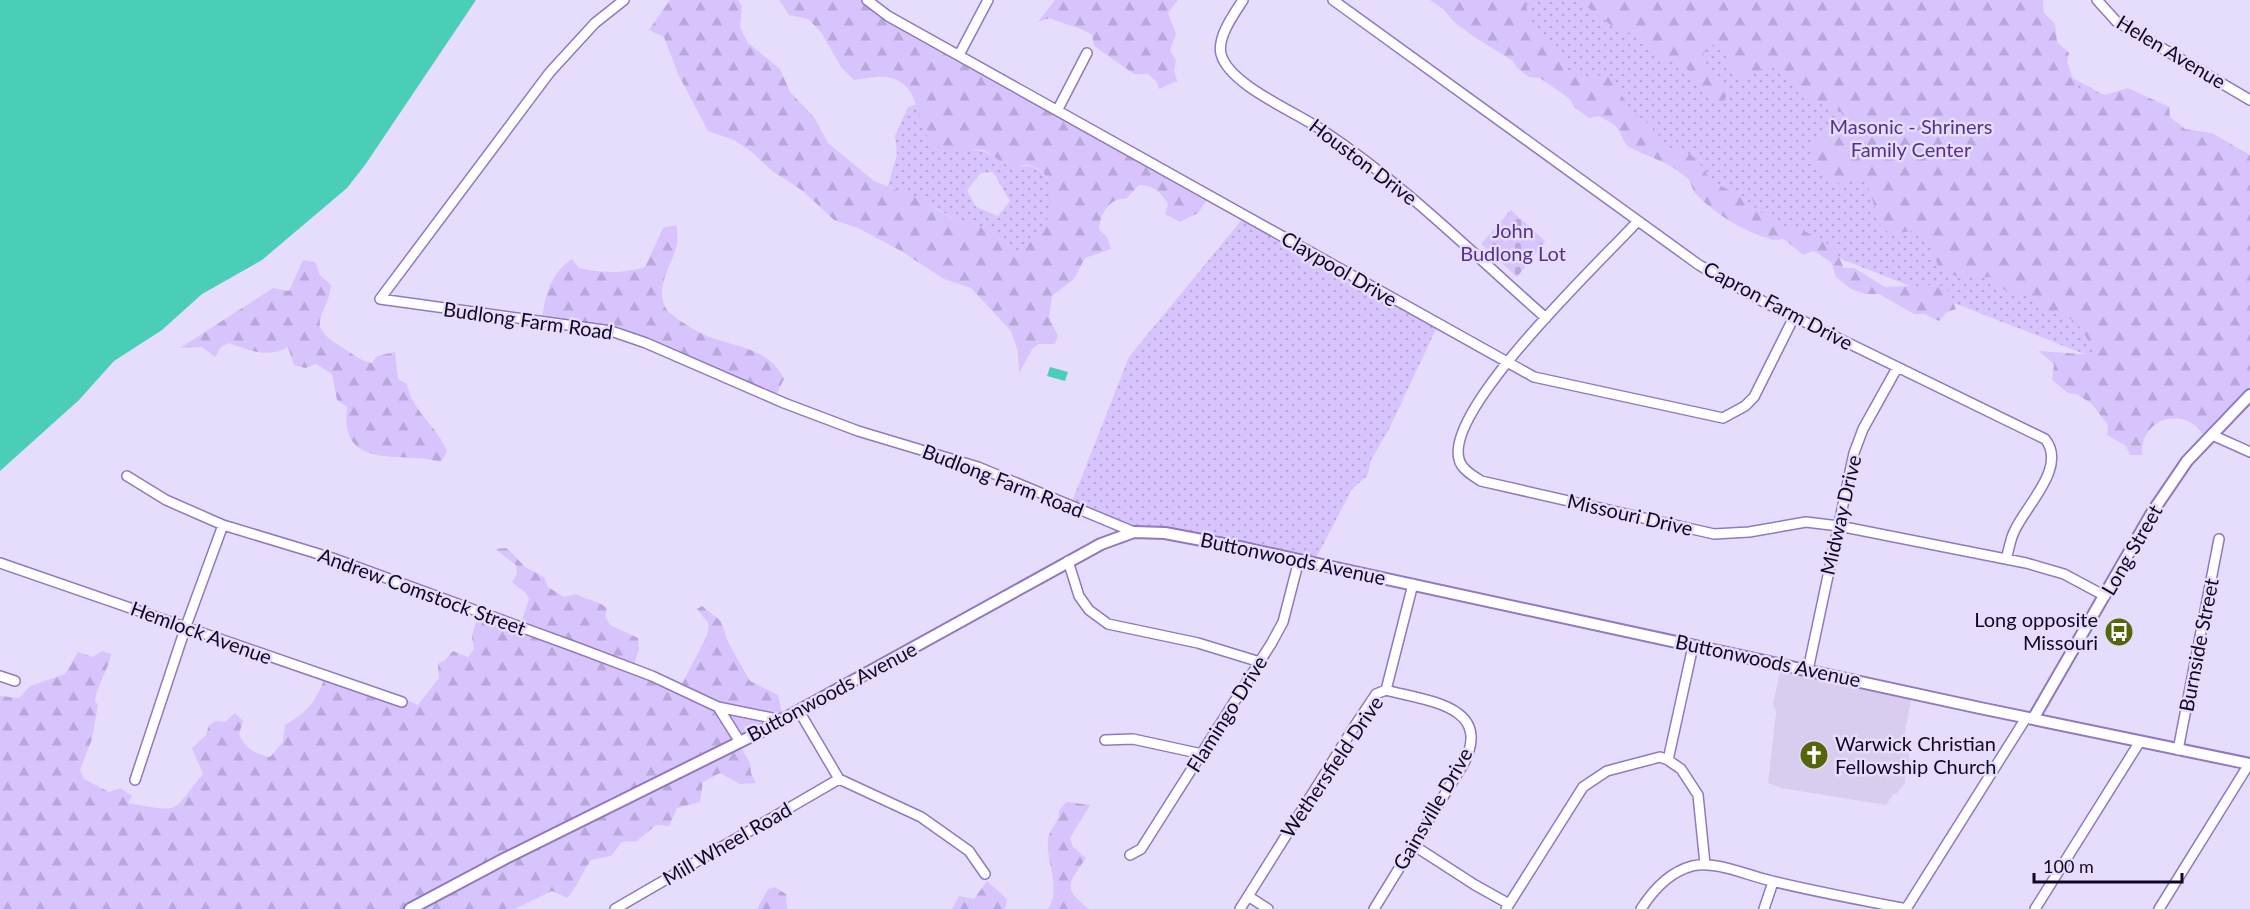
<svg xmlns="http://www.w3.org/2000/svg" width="2250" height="909" font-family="Lato,sans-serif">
	<defs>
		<pattern id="green-dots" width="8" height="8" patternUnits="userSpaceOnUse" patternTransform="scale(1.5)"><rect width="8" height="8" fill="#d7c4fd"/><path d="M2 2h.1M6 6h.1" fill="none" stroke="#b8a7d9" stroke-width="1.8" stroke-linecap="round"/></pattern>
		<pattern id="forest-firs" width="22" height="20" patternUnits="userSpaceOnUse" patternTransform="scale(1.5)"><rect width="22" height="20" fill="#d7c4fd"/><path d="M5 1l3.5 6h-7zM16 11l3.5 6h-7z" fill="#b8a7d9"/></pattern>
		<pattern id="cemetery-stones" width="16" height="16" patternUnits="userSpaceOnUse" patternTransform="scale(1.5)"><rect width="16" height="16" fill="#d7c4fd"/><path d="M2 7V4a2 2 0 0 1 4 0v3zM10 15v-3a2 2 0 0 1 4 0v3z" fill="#b8a7d9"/></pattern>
	</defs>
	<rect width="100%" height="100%" fill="#e6dcfc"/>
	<!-- built -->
	<path fill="#d8cdee" d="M 1781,667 L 1912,695 L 1903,742 L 1908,749 L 1910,763 L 1905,772 L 1905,783 L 1896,794 L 1894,793 L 1886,805 L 1781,788 L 1768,783 L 1776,712 L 1773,704 Z"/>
	<!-- green -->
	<path fill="url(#green-dots)" fill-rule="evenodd" d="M 1444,0 L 1965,0 L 2013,46 L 2250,173 L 2225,409 L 1749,223 Z
		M 917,104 L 974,150 C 988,150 996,159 1008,165 C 1018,169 1028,162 1039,170 C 1069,191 1044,243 1015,253 L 989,229 L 959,222 L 938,209 L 888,186 L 897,154 L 895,136 L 908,107 ZM 993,172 L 1010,201 L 998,216 L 976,207 L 967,190 L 981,173 Z
		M 1244,217 L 1437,327 L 1389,429 L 1371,460 L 1367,476 L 1352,489 L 1314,562 L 1166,533 L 1119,535 L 1094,516 L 1071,504 L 1129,357 Z"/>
	<!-- forest -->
	<path fill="url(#forest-firs)" d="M 670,0 L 738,0 L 742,6 L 740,27 L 748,43 L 780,69 L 790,92 L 814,117 L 828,143 L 874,181 L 919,199 L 959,222 L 989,229 L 1015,252 C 1028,248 1036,236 1044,225 C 1058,206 1056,170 1028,165 C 1023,164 1016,168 1010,166 C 1000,164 992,152 982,150 C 967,146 953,155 938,147 C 912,133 927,83 886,77 C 876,76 863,79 854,80 L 841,67 L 821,32 L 808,19 L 789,15 L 779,0 L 867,0 L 1209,197 L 1198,213 L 1180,222 L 1165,214 L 1168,204 C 1162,192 1152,185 1139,185 L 1126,199 C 1110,197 1100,214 1099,229 L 1107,237 L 1111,249 L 1085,258 L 1074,279 L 1052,296 L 1049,317 L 1058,336 L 1055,344 L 1039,344 L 1033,348 L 1019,373 L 1018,351 L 1011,331 L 971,288 L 944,279 L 901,251 L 858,228 L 834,220 L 803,191 L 772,171 L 752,152 L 734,140 L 708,131 L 678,74 L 664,37 L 649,30 Z
		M 1055,0 L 1178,0 L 1168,13 L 1176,34 L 1170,50 L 1176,60 L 1174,70 L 1177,81 L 1159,89 L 1156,81 L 1148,74 L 1134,74 L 1094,46 L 1092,35 C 1079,26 1064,25 1050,18 L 1038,22 Z
		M 1430,0 L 1529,0 L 1526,7 L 1537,33 L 1557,47 L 1569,71 L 1581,77 L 1606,75 L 1611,78 L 1631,110 L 1650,125 L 1668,147 L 1690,154 L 1698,161 L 1712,182 L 1735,193 L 1778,225 L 1802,230 L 1819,238 L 1835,249 L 1844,268 L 1854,268 L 1885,287 L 1939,285 L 1949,292 L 1956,309 L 1946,313 L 1939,321 L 1924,314 L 1914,314 L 1879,294 L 1865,294 L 1851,289 L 1836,277 L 1831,262 L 1814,251 L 1803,255 L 1784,239 C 1779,239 1774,241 1770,239 C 1743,231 1716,215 1696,194 C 1691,189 1693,183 1687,178 C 1671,163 1649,157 1631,148 C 1622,143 1623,136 1618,129 C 1614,123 1605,120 1599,116 L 1589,118 L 1574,107 L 1570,99 L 1540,78 L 1529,77 L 1517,68 L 1513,61 L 1476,38 L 1455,23 L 1443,9 Z
		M 1583,0 L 2043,0 L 2044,13 L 2055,24 L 2057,42 L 2069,53 L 2067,62 L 2076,87 L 2105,95 L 2128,88 L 2169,107 L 2170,117 L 2185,129 L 2212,133 L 2250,155 L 2250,397 L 2207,440 C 2202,434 2197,425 2190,422 C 2165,410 2140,428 2142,455 L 2130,455 L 2126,446 L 2107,435 L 2108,425 L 2091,403 L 2076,394 L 2068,393 L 2052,380 L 2054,364 L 2039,351 L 2094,355 L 2095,351 L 2077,323 L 2059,312 L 2047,310 L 2026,295 L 2007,292 L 1990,277 L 1960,278 L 1939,268 L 1926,234 L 1913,231 L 1891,234 L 1881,227 L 1867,183 L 1859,179 L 1840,184 C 1824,174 1806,163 1811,142 C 1819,135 1834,131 1840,124 C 1855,105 1811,105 1804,99 C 1791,89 1789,70 1774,63 C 1759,67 1761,75 1741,78 L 1731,68 L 1722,47 L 1716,44 L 1707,47 L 1703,55 C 1706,69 1720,77 1727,93 L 1724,102 L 1712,103 L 1699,82 L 1684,66 L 1652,54 L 1642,38 L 1611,25 L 1586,6 Z
		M 676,225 C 685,253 654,277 664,304 C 666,312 673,315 679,320 C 688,326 697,332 707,336 C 733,346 771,349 784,379 L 774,399 L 613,332 L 542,321 C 545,295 550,274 572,259 L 579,268 C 602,273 622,274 645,267 L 663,228 Z
		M 303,260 L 315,262 L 320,275 L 331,285 C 327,319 302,323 343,348 C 353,354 360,361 372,363 L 377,356 L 395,352 L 398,379 L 407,384 C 412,412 438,426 447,452 L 440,462 C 402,450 339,473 347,407 L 337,400 L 332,374 L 316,364 L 305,368 L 294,365 L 288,347 C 269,359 248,350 229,343 L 221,347 L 215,357 L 202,347 L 180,348 L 273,288 L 289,291 Z
		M 507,548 L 525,567 L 544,577 L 548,587 L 564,597 L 576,594 C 587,600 597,600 607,608 L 605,616 L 610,625 L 638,638 L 639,650 L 632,669 L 680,688 L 707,635 L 709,624 L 697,609 L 702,606 L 721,621 L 728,642 L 750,681 L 778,695 L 783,719 L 739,744 L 750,763 L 751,773 L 756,783 L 740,784 L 720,773 L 703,782 L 700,802 L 677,808 L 669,826 L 656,825 L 637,841 L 622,842 L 611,856 L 591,860 C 582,872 577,888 567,898 L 552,891 L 515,909 L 0,909 L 0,696 L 19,698 L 30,686 L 65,674 L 78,652 L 93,657 L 102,651 L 111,654 C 108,671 97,684 95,701 L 98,705 L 92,739 L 80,770 L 84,779 L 109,792 L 120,788 L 132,796 L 128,803 C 183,812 169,815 203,774 L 192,748 L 206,735 L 209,725 L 216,721 L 225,722 L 235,713 L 243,721 L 239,734 C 246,749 254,753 270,757 L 283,742 L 285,725 C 306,713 316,702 324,679 L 394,703 L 409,701 L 418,705 L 439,678 L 438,664 L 445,660 L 453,651 L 468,657 L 474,649 L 472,636 L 478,615 L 520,626 L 529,599 L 525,592 L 512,582 L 517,574 L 516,565 L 495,549 Z
		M 1067,802 L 1090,805 L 1070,838 L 1073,847 L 1086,858 C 1068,884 1062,888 1089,909 L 1048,909 C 1062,886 1046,865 1048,840 C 1049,829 1060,822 1059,810 Z
		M 987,881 L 1007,899 L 1005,909 L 952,909 L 959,896 L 974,899 Z
		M 775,887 L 786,894 L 787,909 L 757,909 L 768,889 Z"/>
	<!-- cemetery -->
	<path fill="url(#cemetery-stones)" d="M 1511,210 L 1545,241 L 1517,277 L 1481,244 Z"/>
	<!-- water -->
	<path fill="#4bceb8" d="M 0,0 L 476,0 L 365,165 L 347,188 L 262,260 L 202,294 L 162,330 L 114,361 L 79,400 L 0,471 Z
		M 1050,367 L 1068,372 L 1065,381 L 1047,376 Z"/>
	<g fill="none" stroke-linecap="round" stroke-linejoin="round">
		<!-- minor casing -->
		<g stroke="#9278c0" stroke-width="12">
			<path id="minor" d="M 624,0 L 595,23 L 550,72 L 380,299 L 611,331 L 646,343 L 784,403 L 858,431 L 978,467 L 1134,532
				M 867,0 L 888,16 L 1534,377 L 1723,418 L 1745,406 L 1754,397 L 1794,317
				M 1243,0 C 1234,14 1217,37 1221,54 C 1229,85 1296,112 1322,130 C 1404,184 1473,254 1546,318
				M 1333,0 L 1699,265 L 1764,302 L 2045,439 C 2068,467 2025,506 2014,532 C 2010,540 2009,550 2006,559
				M 2097,0 L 2116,21 L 2250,100
				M 959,55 L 988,0
				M 1058,109 L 1087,53
				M 1638,221 C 1602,260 1445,408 1459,459 C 1461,469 1472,475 1481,481 L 1714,534 L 1749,532 L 1806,522 L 1839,526 L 2026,563 L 2064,574 L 2105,596
				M 2212,435 L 2250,452
				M 127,476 L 166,500 L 223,525 L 332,558 L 578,648 L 652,676 L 718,707 L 782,720
				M 1068,561 L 1079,596 L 1089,610 L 1108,624 L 1198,643 L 1260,662
				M 0,563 L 402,702
				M 1808,670 L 1854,453 L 1863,429 L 1897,368
				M 0,676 L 15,681
				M 718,707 L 740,742
				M 799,711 L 839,779 L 921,817 L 969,851 L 985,874
				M 1105,740 L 1133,739 L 1202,754
				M 2178,750 L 2219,539
				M 1668,760 L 1693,646
				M 135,780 L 186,626 L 223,525
				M 1413,845 L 1475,885 L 1509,904
				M 1130,855 L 1141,849 L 1271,644 L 1283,622 L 1299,560
				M 1248,896 L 1268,909
				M 615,909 L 839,779
				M 1240,909 L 1356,724 L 1376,694 L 1386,690 L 1413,584
				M 1374,909 L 1464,763 C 1493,705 1426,701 1386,690
				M 1506,909 L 1583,787 L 1607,771 L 1660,757 L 1668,760 L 1681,769 L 1698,795 L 1705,864
				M 1641,909 C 1653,890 1670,872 1692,866 C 1716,860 1748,876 1772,881 C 1816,892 1862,900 1907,909
				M 1764,909 L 1773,882
				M 1906,909 L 2026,718
				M 2035,909 L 2139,743
				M 2159,909 L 2249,764"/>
		</g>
		<!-- tertiary casing -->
		<g stroke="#9278c0" stroke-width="14">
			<path id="tertiary" d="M 2033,719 L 2153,511 L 2187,461 L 2250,395
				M 410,909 L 504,859 L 760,732 L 1101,544 L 1134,532 L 1165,533 L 1244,548 L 1980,708 L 2250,764"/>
		</g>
		<!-- minor -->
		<use href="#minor" stroke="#fff" stroke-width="9"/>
		<!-- tertiary -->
		<use href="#tertiary" stroke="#fff" stroke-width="10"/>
	</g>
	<!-- icons -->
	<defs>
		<g id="bus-disc" transform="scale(1.5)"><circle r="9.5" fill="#56650b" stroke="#e6dcfc"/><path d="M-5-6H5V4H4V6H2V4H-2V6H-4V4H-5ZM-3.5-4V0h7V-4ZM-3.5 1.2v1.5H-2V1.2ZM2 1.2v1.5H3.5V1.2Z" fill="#fff"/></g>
		<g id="church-disc" transform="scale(1.5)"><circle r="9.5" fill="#56650b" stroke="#e6dcfc"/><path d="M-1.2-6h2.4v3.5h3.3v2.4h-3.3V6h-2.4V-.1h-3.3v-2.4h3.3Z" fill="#fff"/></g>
	</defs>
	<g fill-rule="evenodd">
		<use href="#bus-disc" x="2119" y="632"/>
		<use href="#church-disc" x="1814" y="755"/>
	</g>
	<g text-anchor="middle" stroke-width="5" stroke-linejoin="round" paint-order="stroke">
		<!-- street labels -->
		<g font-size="20" fill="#120722" stroke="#e6dcfc">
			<text transform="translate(2171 52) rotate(31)" y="7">Helen Avenue</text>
			<text transform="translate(1363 162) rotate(37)" y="7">Houston Drive</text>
			<text transform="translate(1339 269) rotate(30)" y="7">Claypool Drive</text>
			<text transform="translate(1778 306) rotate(28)" y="7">Capron Farm Drive</text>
			<text transform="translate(528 321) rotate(8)" y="7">Budlong Farm Road</text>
			<text transform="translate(1003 481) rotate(21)" y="7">Budlong Farm Road</text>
			<text transform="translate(1630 515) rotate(13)" y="7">Missouri Drive</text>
			<text transform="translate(1841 515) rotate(-77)" y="7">Midway Drive</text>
			<text transform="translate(2132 550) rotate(-60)" y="7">Long Street</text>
			<text transform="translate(1293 559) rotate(12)" y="7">Buttonwoods Avenue</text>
			<text transform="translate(422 592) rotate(20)" y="7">Andrew Comstock Street</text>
			<text transform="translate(201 633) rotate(20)" y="7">Hemlock Avenue</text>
			<text transform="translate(2199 645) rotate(-79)" y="7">Burnside Street</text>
			<text transform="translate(1768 661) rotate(12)" y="7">Buttonwoods Avenue</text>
			<text transform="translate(832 692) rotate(-28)" y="7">Buttonwoods Avenue</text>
			<text transform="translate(1227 714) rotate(-58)" y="7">Flamingo Drive</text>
			<text transform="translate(1332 767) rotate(-56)" y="7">Wethersfield Drive</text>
			<text transform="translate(1433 809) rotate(-60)" y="7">Gainsville Drive</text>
			<text transform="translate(727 844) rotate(-30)" y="7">Mill Wheel Road</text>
		</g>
		<!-- park labels -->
		<g font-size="20" fill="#58308d" stroke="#e6dcfc">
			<text x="1911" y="134">Masonic - Shriners<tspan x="1911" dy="23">Family Center</tspan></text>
			<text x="1513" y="238">John<tspan x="1513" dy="23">Budlong Lot</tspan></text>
		</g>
		<!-- poi labels -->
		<g font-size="20" fill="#120722" stroke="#e6dcfc" text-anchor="end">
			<text x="2098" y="627">Long opposite<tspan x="2098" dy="23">Missouri</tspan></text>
			<text x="1835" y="751" text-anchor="start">Warwick Christian<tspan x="1835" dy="23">Fellowship Church</tspan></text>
		</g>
	</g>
	<!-- scale -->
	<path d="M2034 873v9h148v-9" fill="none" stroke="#120722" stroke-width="3"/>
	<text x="2043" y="873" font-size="18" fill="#120722" stroke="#e6dcfc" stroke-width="4.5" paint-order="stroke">100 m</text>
</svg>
